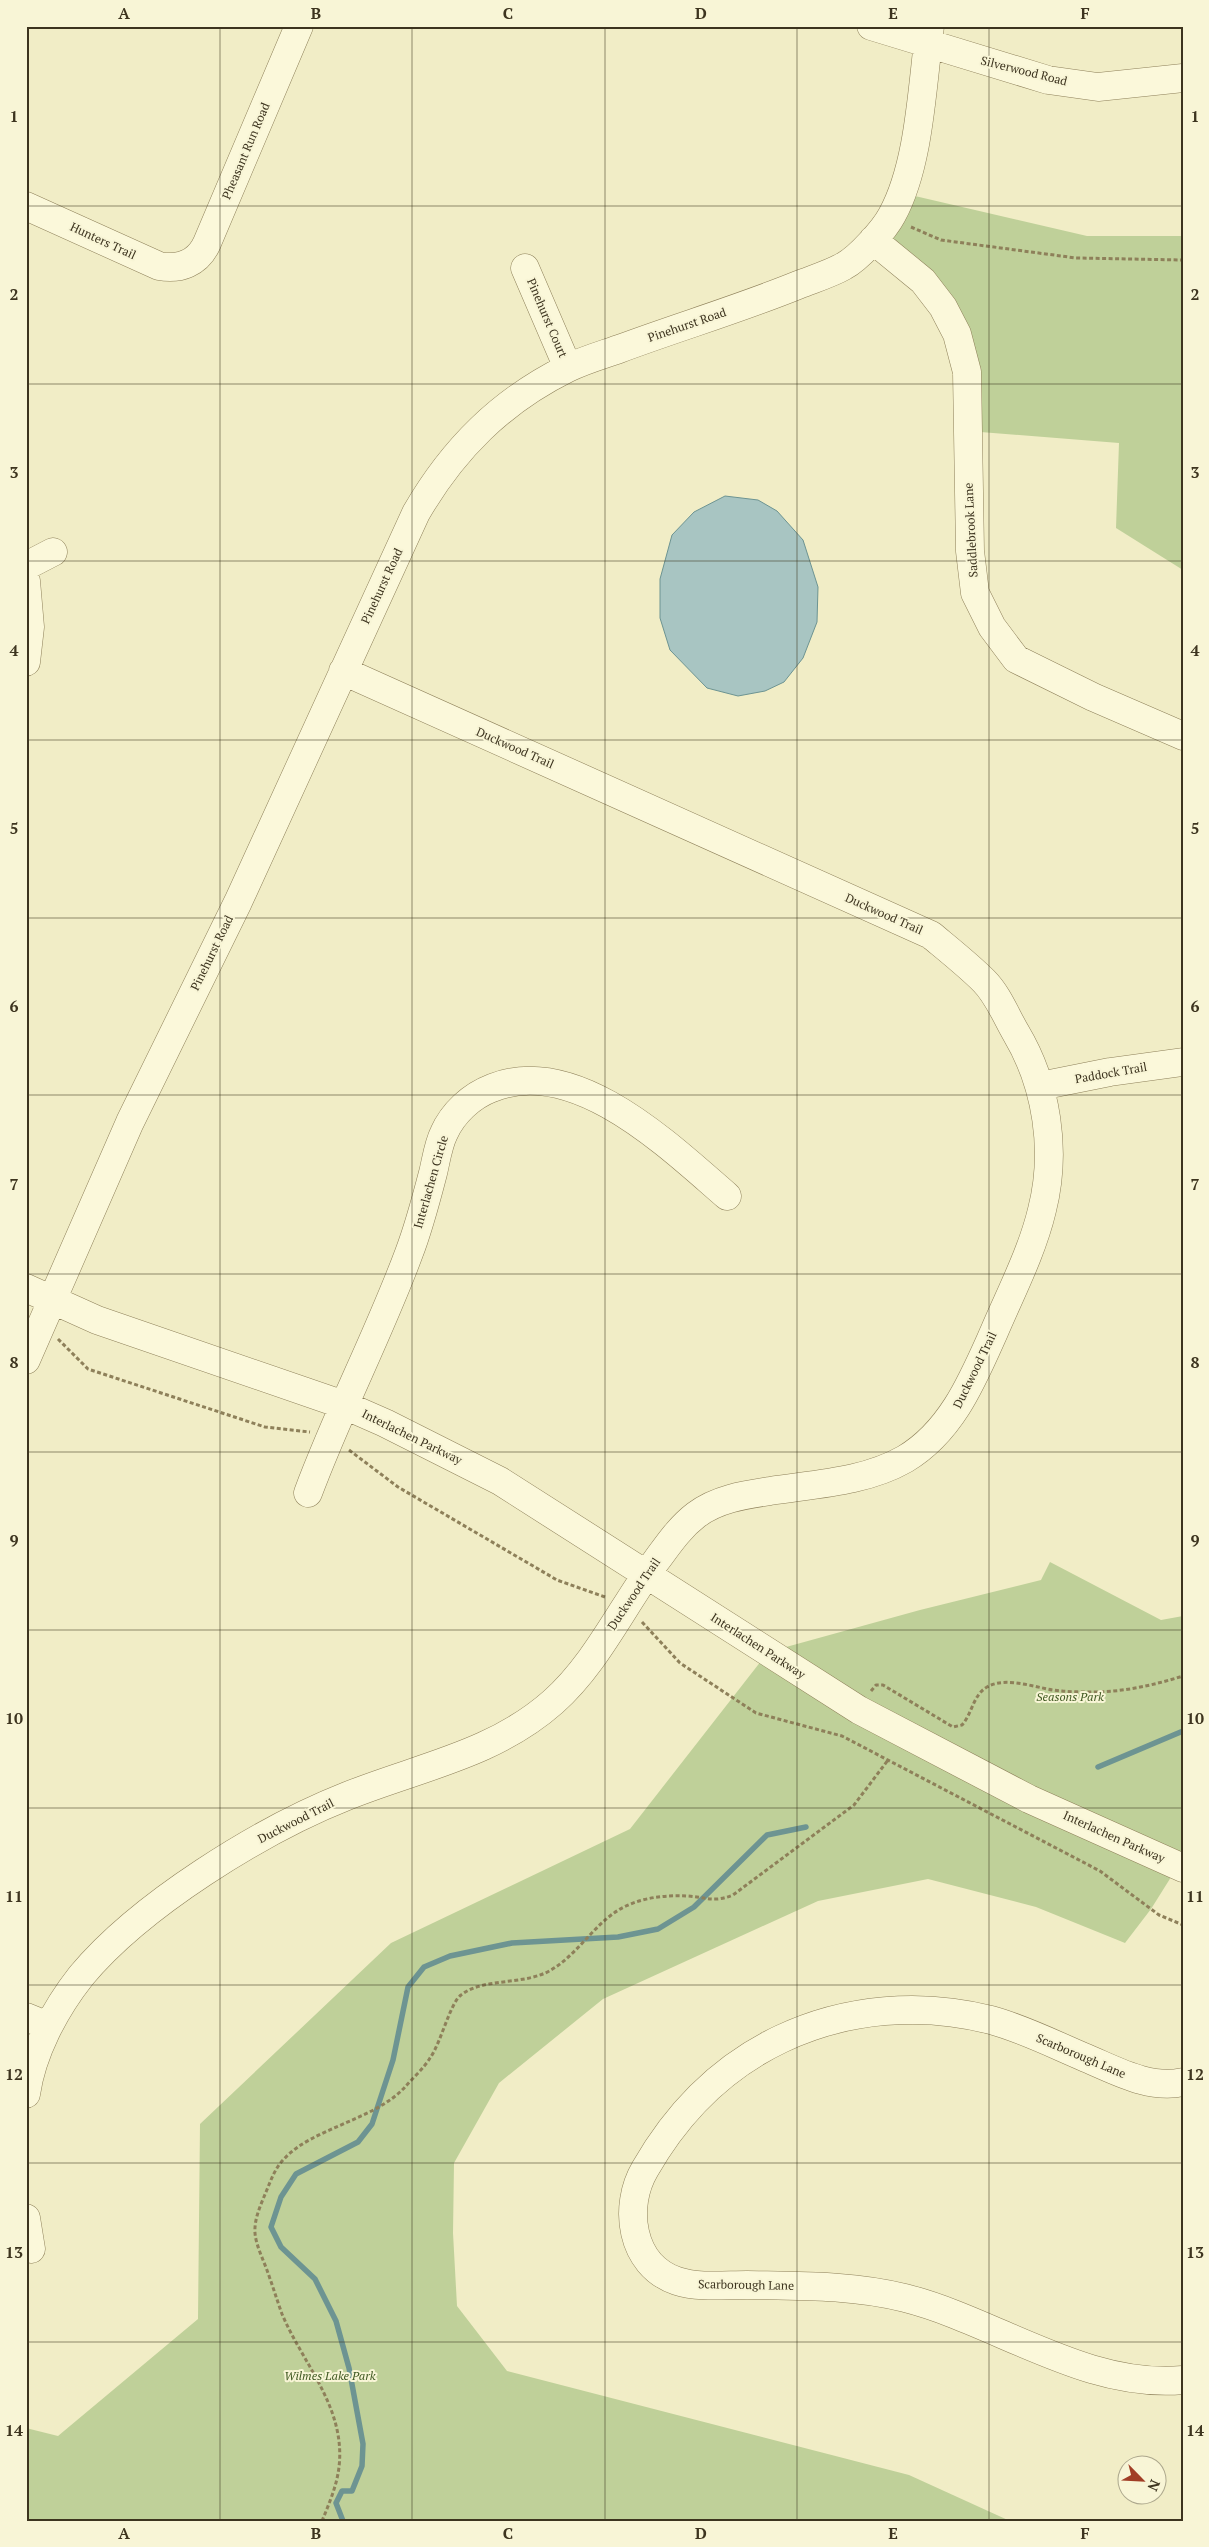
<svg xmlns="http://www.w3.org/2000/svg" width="1209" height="2547" font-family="'PT Serif',serif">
	<rect width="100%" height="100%" fill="#f1edc6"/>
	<!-- green -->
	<path fill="#bfd099" d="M 902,193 L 1087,236 L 1183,236 L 1183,570 L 1116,528 L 1119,443 L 968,431 L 957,334 L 889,254 Z
		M 1050,1562 L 1161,1620 L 1183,1616 L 1183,1858 L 1151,1909 L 1125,1943 L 1036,1907 L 928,1879 L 818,1901 L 603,1999 L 499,2083 L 454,2163 L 453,2233 L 457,2306 L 507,2371 L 909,2475 L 1010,2521 L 26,2521 L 26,2428 L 58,2436 L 198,2319 L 200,2124 L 391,1943 L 630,1829 L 768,1652 L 920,1610 L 1041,1580 Z"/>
	<!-- water -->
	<path fill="#a8c5c2" stroke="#6d9492" d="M 725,496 L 758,500 L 777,511 L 803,540 L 818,587 L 817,622 L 803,658 L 784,682 L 765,691 L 738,696 L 707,688 L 670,650 L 660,618 L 660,579 L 672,535 L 694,512 Z"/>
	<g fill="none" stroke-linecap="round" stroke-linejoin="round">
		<!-- stream -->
		<path stroke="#6d9492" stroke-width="5.5" d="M 1098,1767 L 1183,1731
			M 343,2521 L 336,2503 L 342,2491 L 352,2491 L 362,2466 L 363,2444 L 349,2368 L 336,2321 L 315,2279 L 281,2247 L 271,2227 L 281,2197 L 296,2174 L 358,2142 L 372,2124 L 393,2060 L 408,1987 L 424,1967 L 450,1956 L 512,1943 L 618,1937 L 658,1929 L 694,1907 L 767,1835 L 806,1827"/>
		<!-- minor casing -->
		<g stroke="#8e805a" stroke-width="29">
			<path id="minor" d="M 871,26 L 1048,80 L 1098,87 L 1183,78
				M 26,206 L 159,266 C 180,270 198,263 207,243 L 299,26
				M 873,240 L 923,281 L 943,307 L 957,334 L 967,372 L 970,551 L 975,593 L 992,627 L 1016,659 L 1093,697 L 1183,736
				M 525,268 L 568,368
				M 26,566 L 53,552
				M 26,581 L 30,627 L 26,662
				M 1040,1086 L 1110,1072 L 1183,1062
				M 26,1288 L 97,1320 L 344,1405 L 385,1423 L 500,1481 L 859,1710 L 1029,1799 L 1183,1868
				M 26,1360 L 130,1122 L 238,902 L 416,513 C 453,449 501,401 568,368 C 584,360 602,355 619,349 C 678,327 739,309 798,285 C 813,279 830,274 844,266 C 859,258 884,230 892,215 C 920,164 922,85 930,26
				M 308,1493 C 338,1412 379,1334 409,1253 C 419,1227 426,1200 433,1173 C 436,1161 438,1145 444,1133 C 453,1113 471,1096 492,1088 C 575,1054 669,1146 727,1196
				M 26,2017 L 48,2026
				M 1183,2082 C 1150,2090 1115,2070 1086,2058 C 1055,2045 1024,2029 991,2020 C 922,2002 846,2008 781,2039 C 722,2067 677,2113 645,2169 C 623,2206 630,2265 677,2281 C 699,2288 724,2285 747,2285 C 800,2286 853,2285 905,2298 C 996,2321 1085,2389 1183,2380
				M 26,2094 C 32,2052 55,2009 81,1976 C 140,1905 261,1830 347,1796 C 419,1767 493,1755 553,1702 C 596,1664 622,1607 656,1561 C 668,1545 679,1528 696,1515 C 717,1499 744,1495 770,1491 C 815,1484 865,1482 905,1459 C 952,1431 973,1379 994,1332 C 1011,1292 1032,1252 1042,1210 C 1057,1151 1047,1085 1016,1033 C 1006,1016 998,995 984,981 C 968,965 949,950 931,935 L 343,671
				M 26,2218 L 31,2249"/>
		</g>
		<!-- path -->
		<path stroke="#8e805a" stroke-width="3" stroke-dasharray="4 2.5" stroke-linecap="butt" d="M 911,227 L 941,240 L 1076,258 L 1183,260
			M 58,1339 L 88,1369 L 265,1427 L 310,1432
			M 349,1450 L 398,1487 L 557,1580 L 605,1597
			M 642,1622 L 680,1663 L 756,1713 L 842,1736 L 1100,1871 L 1159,1915 L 1183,1925
			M 871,1691 L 876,1685 L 883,1685 L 953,1727 L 962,1725 C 972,1714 973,1695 987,1687 C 1008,1675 1040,1690 1062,1691 C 1072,1692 1083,1692 1093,1692 C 1124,1692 1154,1685 1183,1676
			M 322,2521 C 329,2504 337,2485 339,2467 C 346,2408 303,2364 282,2314 C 277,2300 273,2287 268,2273 C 264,2261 256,2246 255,2233 C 254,2219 261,2204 266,2192 C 271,2180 275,2168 284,2159 C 312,2128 375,2120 405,2087 C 413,2078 424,2068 430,2058 C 441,2043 450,2003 461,1995 C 484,1977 524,1986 551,1970 C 580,1953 596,1920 626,1906 C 645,1897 667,1895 687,1896 C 706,1897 713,1903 733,1895 L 854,1805 L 888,1760"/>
		<!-- minor -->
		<use href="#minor" stroke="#fbf8da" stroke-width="28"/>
	</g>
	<!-- grid -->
	<path fill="none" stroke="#3d341f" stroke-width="1" stroke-opacity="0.55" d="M 220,26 L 220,2521M 412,26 L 412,2521M 605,26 L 605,2521M 797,26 L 797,2521M 989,26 L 989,2521M 26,206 L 1183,206M 26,384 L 1183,384M 26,561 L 1183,561M 26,740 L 1183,740M 26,918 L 1183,918M 26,1095 L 1183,1095M 26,1274 L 1183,1274M 26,1452 L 1183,1452M 26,1630 L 1183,1630M 26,1808 L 1183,1808M 26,1985 L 1183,1985M 26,2163 L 1183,2163M 26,2342 L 1183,2342"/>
	<g text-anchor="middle" stroke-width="4" stroke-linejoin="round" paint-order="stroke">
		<!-- street labels -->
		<g font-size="12" fill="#3d341f" stroke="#f8f5d6">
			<text transform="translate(1024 71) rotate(14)" y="4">Silverwood Road</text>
			<text transform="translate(246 151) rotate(-67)" y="4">Pheasant Run Road</text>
			<text transform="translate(103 241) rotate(25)" y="4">Hunters Trail</text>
			<text transform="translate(547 318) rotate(67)" y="4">Pinehurst Court</text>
			<text transform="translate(687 325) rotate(-19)" y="4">Pinehurst Road</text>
			<text transform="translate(971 530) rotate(-93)" y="4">Saddlebrook Lane</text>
			<text transform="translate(382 586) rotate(-65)" y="4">Pinehurst Road</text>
			<text transform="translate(515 748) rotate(24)" y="4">Duckwood Trail</text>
			<text transform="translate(884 914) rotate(24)" y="4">Duckwood Trail</text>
			<text transform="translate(212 953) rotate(-64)" y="4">Pinehurst Road</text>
			<text transform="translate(1111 1073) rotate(-10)" y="4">Paddock Trail</text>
			<text transform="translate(431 1182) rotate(-74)" y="4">Interlachen Circle</text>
			<text transform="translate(975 1370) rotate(-64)" y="4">Duckwood Trail</text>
			<text transform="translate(412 1437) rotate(26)" y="4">Interlachen Parkway</text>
			<text transform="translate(634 1594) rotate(-56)" y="4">Duckwood Trail</text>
			<text transform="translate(758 1646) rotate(33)" y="4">Interlachen Parkway</text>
			<text transform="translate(296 1821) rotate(-27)" y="4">Duckwood Trail</text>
			<text transform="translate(1114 1837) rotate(24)" y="4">Interlachen Parkway</text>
			<text transform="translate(1081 2056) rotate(23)" y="4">Scarborough Lane</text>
			<text transform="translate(746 2285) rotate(1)" y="4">Scarborough Lane</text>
		</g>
		<!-- park labels -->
		<g font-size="12" font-style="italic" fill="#425b24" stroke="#f8f5d6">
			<text x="1070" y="1701">Seasons Park</text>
			<text x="330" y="2380">Wilmes Lake Park</text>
		</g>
	</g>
	<!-- border -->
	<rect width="1209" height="2547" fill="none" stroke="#f8f5d6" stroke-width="55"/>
	<!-- north arrow -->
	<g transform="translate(1142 2480) rotate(114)"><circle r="24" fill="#f8f5d6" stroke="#ada88d"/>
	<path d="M0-4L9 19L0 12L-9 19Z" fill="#a13e26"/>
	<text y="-8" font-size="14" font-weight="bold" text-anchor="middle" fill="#3d341f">N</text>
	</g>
	<rect x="28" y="28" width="1154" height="2492" fill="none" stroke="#3d341f" stroke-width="2"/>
	<g font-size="16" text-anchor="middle" font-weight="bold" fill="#3d341f">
		<text x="124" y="19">A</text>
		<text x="316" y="19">B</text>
		<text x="508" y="19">C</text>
		<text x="701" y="19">D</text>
		<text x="893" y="19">E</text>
		<text x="1085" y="19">F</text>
		<text x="14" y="122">1</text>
		<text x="1195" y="122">1</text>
		<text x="14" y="300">2</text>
		<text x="1195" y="300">2</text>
		<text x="14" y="478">3</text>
		<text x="1195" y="478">3</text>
		<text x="14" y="656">4</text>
		<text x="1195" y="656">4</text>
		<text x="14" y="834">5</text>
		<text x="1195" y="834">5</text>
		<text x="14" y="1012">6</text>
		<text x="1195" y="1012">6</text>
		<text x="14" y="1190">7</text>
		<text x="1195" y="1190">7</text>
		<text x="14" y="1368">8</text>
		<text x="1195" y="1368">8</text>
		<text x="14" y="1546">9</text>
		<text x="1195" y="1546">9</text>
		<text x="14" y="1724">10</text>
		<text x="1195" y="1724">10</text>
		<text x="14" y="1902">11</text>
		<text x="1195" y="1902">11</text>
		<text x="14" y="2080">12</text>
		<text x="1195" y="2080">12</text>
		<text x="14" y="2258">13</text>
		<text x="1195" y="2258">13</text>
		<text x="14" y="2436">14</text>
		<text x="1195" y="2436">14</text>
		<text x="124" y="2539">A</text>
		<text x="316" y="2539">B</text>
		<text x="508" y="2539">C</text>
		<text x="701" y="2539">D</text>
		<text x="893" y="2539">E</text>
		<text x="1085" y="2539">F</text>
	</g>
</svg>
